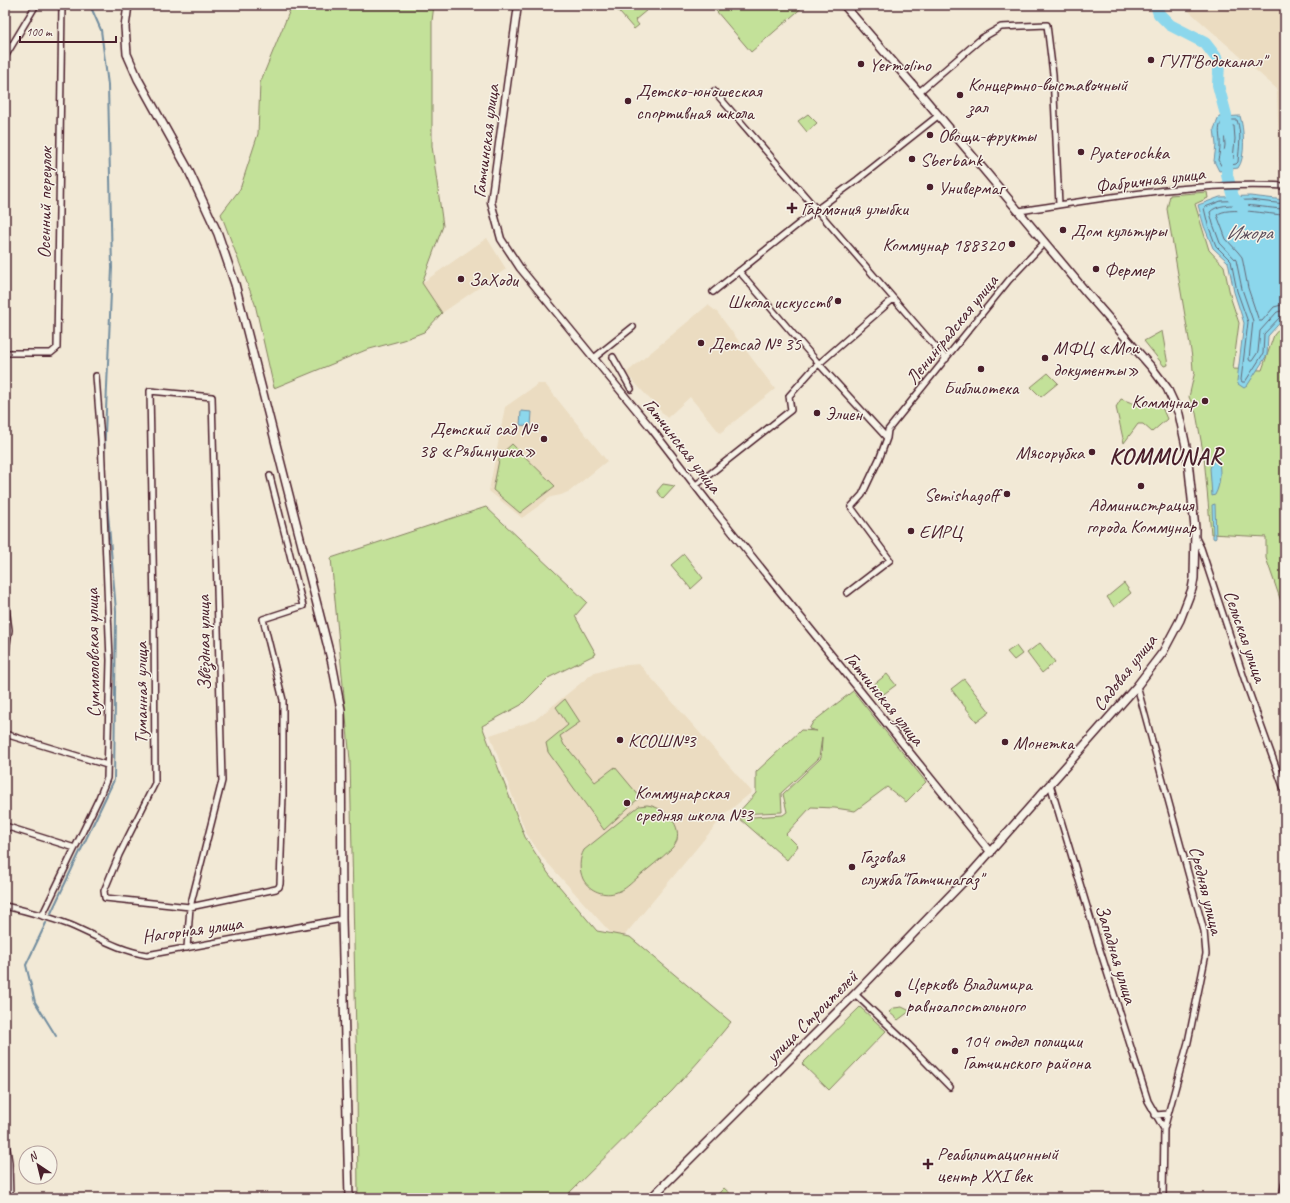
<svg xmlns="http://www.w3.org/2000/svg" width="1290" height="1203" font-family="Caveat,sans-serif">
	<rect width="100%" height="100%" fill="#f2e9d6"/>
	<filter id="ink" filterUnits="userSpaceOnUse"><feTurbulence type="fractalNoise" baseFrequency=".025" numOctaves="2"/><feDisplacementMap in="SourceGraphic" scale="8" xChannelSelector="R" yChannelSelector="G"/><feConvolveMatrix kernelMatrix="1 2 1 2 8 2 1 2 1" color-interpolation-filters="sRGB"/></filter>
	<g filter="url(#ink)">
		<!-- built -->
		<path fill="#ebdcc1" d="M 1182,5 L 1285,5 L 1285,179 L 1280,179 L 1277,89 Z
			M 487,238 L 506,269 L 442,313 L 422,283 Z
			M 708,305 L 717,312 L 775,389 L 720,433 L 690,397 L 667,418 L 626,373 Z
			M 538,384 L 545,384 L 607,461 L 570,491 L 561,495 L 551,497 L 522,518 L 489,491 L 505,407 Z
			M 639,664 L 752,792 L 725,814 L 619,942 L 544,859 L 526,833 L 490,735 L 535,720 L 592,674 L 618,666 Z"/>
		<!-- green -->
		<path fill="#c3e199" stroke="#868062" d="M 292,5 L 434,5 L 432,21 L 432,146 L 443,226 L 422,283 L 442,313 L 424,332 L 403,340 L 366,350 L 274,388 L 255,304 L 221,214 L 240,189 L 258,134 L 260,83 Z
			M 613,5 L 653,5 L 635,20 L 639,25 L 634,29 Z
			M 711,5 L 805,5 L 751,52 Z
			M 808,114 L 817,123 L 807,132 L 798,121 Z
			M 1207,192 L 1208,198 L 1195,204 L 1209,250 L 1224,266 L 1231,299 L 1239,323 L 1233,369 L 1262,370 L 1274,335 L 1285,322 L 1285,613 L 1266,558 L 1266,537 L 1211,534 L 1204,457 L 1196,413 L 1189,397 L 1195,371 L 1193,370 L 1192,357 L 1167,209 L 1170,195 Z
			M 1162,331 L 1168,365 L 1164,366 L 1144,341 Z
			M 1048,373 L 1058,383 L 1041,397 L 1031,387 Z
			M 1121,399 L 1141,406 L 1145,403 L 1161,405 L 1167,419 L 1152,432 L 1143,424 L 1138,424 L 1124,443 L 1116,407 Z
			M 512,444 L 555,486 L 520,513 L 493,490 L 500,455 Z
			M 663,484 L 675,486 L 663,499 L 657,491 Z
			M 486,507 L 587,602 L 575,616 L 596,654 L 548,678 L 521,705 L 482,726 L 525,837 L 548,873 L 597,931 L 630,937 L 731,1022 L 699,1061 L 672,1091 L 564,1198 L 358,1198 L 357,1080 L 350,760 L 331,558 Z
			M 684,554 L 703,578 L 691,589 L 671,565 Z
			M 1124,583 L 1131,593 L 1114,607 L 1107,597 Z
			M 1040,643 L 1055,662 L 1042,673 L 1027,653 Z
			M 1016,646 L 1022,654 L 1014,660 L 1007,652 Z
			M 887,674 L 896,685 L 881,696 L 873,685 Z
			M 964,679 L 990,712 L 977,722 L 951,689 Z
			M 853,691 L 926,782 L 906,802 L 887,787 L 855,811 L 835,808 L 811,807 L 786,834 L 798,846 L 787,860 L 739,818 L 783,815 L 787,812 L 783,794 L 821,758 L 822,737 L 819,758 L 781,793 L 782,812 L 737,814 L 756,793 L 756,772 L 801,730 L 817,731 L 809,729 L 813,722 Z
			M 565,699 L 580,722 L 560,736 L 564,745 L 570,751 L 595,782 L 615,767 L 640,797 L 604,830 L 548,752 L 546,743 L 568,725 L 556,707 Z
			M 647,805 C 663,807 681,822 677,840 C 676,842 674,846 672,848 C 661,859 649,868 637,878 C 631,883 625,890 617,892 C 605,897 589,891 583,879 C 579,870 579,859 584,850 L 639,806 Z
			M 860,1007 L 886,1031 L 829,1090 L 802,1064 Z
			M 902,1007 L 910,1011 L 898,1020 L 889,1012 L 894,1008 Z
			M 724,1188 L 735,1198 L 714,1198 Z"/>
		<!-- water -->
		<path fill="#8cd7ec" stroke="#728d9f" d="M 1240,116 C 1244,128 1246,158 1238,168 L 1219,171 L 1214,161 L 1216,145 L 1214,129 L 1219,117 Z
			M 1250,196 L 1285,200 L 1285,317 L 1268,336 L 1267,355 L 1247,386 L 1244,388 L 1238,384 L 1237,381 L 1244,323 L 1234,292 L 1228,262 L 1213,248 L 1204,226 L 1198,205 L 1220,197 Z
			M 521,411 L 532,412 L 531,426 L 520,425 Z
			M 1215,457 L 1218,458 C 1221,469 1221,484 1215,495 L 1212,496 L 1210,468 Z
			M 1215,504 L 1216,538 L 1215,539 L 1213,538 L 1212,505 Z"/>
		<g fill="none" stroke-linecap="round" stroke-linejoin="round">
			<!-- shore -->
			<path stroke="#646978" stroke-width="1" d="M 1223,120 L 1237,120 C 1242,134 1239,148 1238,162 L 1236,164 L 1222,167 L 1218,160 C 1219,155 1220,151 1220,146 C 1221,137 1216,128 1223,120 Z
				M 1226,125 L 1234,126 L 1235,139 L 1233,159 L 1225,161 L 1223,159 L 1225,145 L 1224,130 Z
				M 1285,204 L 1250,200 L 1221,201 L 1205,207 L 1204,208 L 1208,225 L 1216,246 L 1231,261 L 1237,291 L 1248,322 L 1241,380 L 1242,382 L 1245,382 L 1263,354 L 1264,334 L 1281,316 L 1285,315
				M 1285,209 C 1267,209 1223,198 1210,212 L 1213,224 L 1220,243 L 1236,260 L 1242,289 L 1253,321 L 1249,359 L 1250,361 L 1252,361 L 1258,352 L 1260,331 L 1277,312 L 1285,310
				M 1285,215 C 1270,215 1227,205 1217,215 L 1226,239 L 1238,252 L 1242,257 L 1248,288 L 1259,321 L 1262,321 L 1274,307 L 1285,304"/>
			<!-- stream -->
			<path stroke="#728d9f" stroke-width="2" d="M 90,5 L 101,30 L 108,85 L 112,268 L 104,458
				M 51,913 L 114,780 L 116,611 L 106,489
				M 46,923 L 26,965 L 35,1002 L 56,1036"/>
			<!-- river -->
			<path stroke="#8cd7ec" stroke-width="12" d="M 1156,5 L 1159,14 L 1170,25 L 1205,43 L 1219,61 L 1218,85 L 1226,115 L 1227,132
				M 1227,155 L 1227,175 L 1233,197 L 1243,208"/>
			<!-- minor casing -->
			<g stroke="#4a1f2b" stroke-width="8">
				<path id="minor" d="M 5,57 L 36,5
					M 714,91 L 946,359
					M 919,92 L 982,38 L 1001,27 L 1047,25 L 1053,74 L 1059,205
					M 1019,211 C 1107,198 1196,181 1285,186
					M 739,271 L 819,364 L 887,438 L 880,457 L 862,495 L 851,507 L 890,560 L 847,593
					M 713,292 L 816,210 L 857,180 L 939,115
					M 5,353 L 51,353 L 57,348 L 62,5
					M 613,357 L 631,389
					M 594,358 L 633,327
					M 887,438 L 888,430 L 1009,280 L 1045,242
					M 696,485 L 791,410 L 789,396 L 813,369 L 893,299
					M 1196,538 L 1201,548 L 1245,681 L 1285,792
					M 5,600 L 9,630 L 5,658
					M 1137,686 L 1204,931 L 1206,954 L 1188,1042 L 1164,1129 L 1163,1198
					M 5,734 L 107,765
					M 1050,784 L 1100,950 L 1148,1101 L 1164,1129
					M 5,826 L 75,848
					M 5,906 C 27,911 49,917 70,925 C 96,936 118,950 147,955 L 342,919
					M 42,916 L 99,798 L 107,778 L 110,660 L 101,439 L 96,376
					M 187,948 L 190,907 L 222,781 L 212,397 L 150,391 L 154,607 L 155,783 L 119,855 L 104,891 L 105,898 L 190,907 L 276,889 L 279,887 L 280,884 L 283,795 L 283,700 L 263,619 L 303,606 L 270,476
					M 855,994 L 909,1045 L 950,1087
					M 1155,1115 L 1168,1114
					M 5,1136 L 9,1162 L 10,1198
					M 1007,1197 L 1007,1198
					M 1282,1198 L 1285,1181"/>
			</g>
			<!-- tertiary casing -->
			<g stroke="#4a1f2b" stroke-width="9">
				<path id="tertiary" d="M 518,5 L 491,202 L 501,239 L 520,268 L 651,428 L 711,506 L 991,853"/>
			</g>
			<!-- secondary casing -->
			<g stroke="#4a1f2b" stroke-width="10">
				<path id="secondary" d="M 128,5 L 125,27 L 127,54 L 138,79 L 188,169 L 218,234 L 235,284 L 332,663 L 341,710 L 342,919 L 349,1198
					M 651,1198 L 855,994 L 967,878 L 1137,686 L 1163,652 L 1180,620 L 1192,589 L 1194,578 L 1195,528 L 1187,451 L 1179,414 L 1167,388 L 1152,368 L 1086,292 L 919,92 L 844,5"/>
			</g>
			<!-- minor -->
			<use href="#minor" stroke="#f7f3e8" stroke-width="5"/>
			<!-- tertiary -->
			<use href="#tertiary" stroke="#f7f3e8" stroke-width="6"/>
			<!-- secondary -->
			<use href="#secondary" stroke="#f7f3e8" stroke-width="7"/>
		</g>
	</g>
	<!-- markers -->
	<g fill="#4a1f2b" stroke="#f7f3e8" stroke-width="1.5">
		<circle cx="1151" cy="60" r="4"/>
		<circle cx="861" cy="64" r="4"/>
		<circle cx="960" cy="95" r="4"/>
		<circle cx="628" cy="101" r="4"/>
		<circle cx="930" cy="135" r="4"/>
		<circle cx="1081" cy="152" r="4"/>
		<circle cx="912" cy="159" r="4"/>
		<circle cx="930" cy="187" r="4"/>
		<path d="M790 202h4v4h4v4h-4v4h-4v-4h-4v-4h4z"/>
		<circle cx="1063" cy="230" r="4"/>
		<circle cx="1012" cy="244" r="4"/>
		<circle cx="1096" cy="269" r="4"/>
		<circle cx="461" cy="279" r="4"/>
		<circle cx="838" cy="301" r="4"/>
		<circle cx="701" cy="343" r="4"/>
		<circle cx="1045" cy="358" r="4"/>
		<circle cx="981" cy="369" r="4"/>
		<circle cx="1205" cy="401" r="4"/>
		<circle cx="817" cy="413" r="4"/>
		<circle cx="544" cy="439" r="4"/>
		<circle cx="1092" cy="452" r="4"/>
		<circle cx="1141" cy="486" r="4"/>
		<circle cx="1007" cy="494" r="4"/>
		<circle cx="911" cy="531" r="4"/>
		<circle cx="620" cy="740" r="4"/>
		<circle cx="1005" cy="742" r="4"/>
		<circle cx="627" cy="803" r="4"/>
		<circle cx="852" cy="867" r="4"/>
		<circle cx="898" cy="994" r="4"/>
		<circle cx="955" cy="1051" r="4"/>
		<path d="M926 1158h4v4h4v4h-4v4h-4v-4h-4v-4h4z"/>
	</g>
	<g text-anchor="middle" stroke-width="3" stroke-linejoin="round" paint-order="stroke">
		<!-- poi labels -->
		<g font-size="19" fill="#4a1f2b" stroke="#f7f3e8" text-anchor="start">
			<text x="1159" y="67">ГУП"Водоканал"</text>
			<text x="869" y="71">Yermolino</text>
			<text x="968" y="91">Концертно-выставочный<tspan x="968" dy="22">зал</tspan></text>
			<text x="636" y="97">Детско-юношеская<tspan x="636" dy="22">спортивная школа</tspan></text>
			<text x="938" y="142">Овощи-фрукты</text>
			<text x="1089" y="159">Pyaterochka</text>
			<text x="920" y="166">Sberbank</text>
			<text x="938" y="194">Универмаг</text>
			<text x="801" y="215">Гармония улыбки</text>
			<text x="1071" y="237">Дом культуры</text>
			<text x="1004" y="251" text-anchor="end">Коммунар 188320</text>
			<text x="1104" y="276">Фермер</text>
			<text x="469" y="286">ЗаХоди</text>
			<text x="830" y="308" text-anchor="end">Школа искусств</text>
			<text x="709" y="350">Детсад № 35</text>
			<text x="1053" y="354">МФЦ «Мои<tspan x="1053" dy="22">документы»</tspan></text>
			<text x="981" y="394" text-anchor="middle">Библиотека</text>
			<text x="1197" y="408" text-anchor="end">Коммунар</text>
			<text x="825" y="420">Элиен</text>
			<text x="536" y="435" text-anchor="end">Детский сад №<tspan x="536" dy="22">38 «Рябинушка»</tspan></text>
			<text x="1084" y="459" text-anchor="end">Мясорубка</text>
			<text x="999" y="501" text-anchor="end">Semishagoff</text>
			<text x="1141" y="511" text-anchor="middle">Администрация<tspan x="1141" dy="22">города Коммунар</tspan></text>
			<text x="919" y="538">ЕИРЦ</text>
			<text x="628" y="747">КСОШ№3</text>
			<text x="1013" y="749">Монетка</text>
			<text x="635" y="799">Коммунарская<tspan x="635" dy="22">средняя школа №3</tspan></text>
			<text x="860" y="863">Газовая<tspan x="860" dy="22">служба"Гатчинагаз"</tspan></text>
			<text x="906" y="990">Церковь Владимира<tspan x="906" dy="22">равноапостольного</tspan></text>
			<text x="963" y="1047">104 отдел полиции<tspan x="963" dy="22">Гатчинского района</tspan></text>
			<text x="937" y="1160">Реабилитационный<tspan x="937" dy="22">центр ХХI век</tspan></text>
		</g>
		<!-- street labels -->
		<g font-size="19" fill="#4a1f2b" stroke="#f7f3e8">
			<text transform="translate(485 141) rotate(-83)" y="7">Гатчинская улица</text>
			<text transform="translate(1150 179) rotate(-7)" y="7">Фабричная улица</text>
			<text transform="translate(44 203) rotate(-89)" y="7">Осенний переулок</text>
			<text transform="translate(951 329) rotate(-51)" y="7">Ленинградская улица</text>
			<text transform="translate(683 445) rotate(52)" y="7">Гатчинская улица</text>
			<text transform="translate(1246 636) rotate(71)" y="7">Сельская улица</text>
			<text transform="translate(203 643) rotate(-91)" y="7">Звёздная улица</text>
			<text transform="translate(92 653) rotate(-91)" y="7">Суммоловская улица</text>
			<text transform="translate(1124 672) rotate(-52)" y="7">Садовая улица</text>
			<text transform="translate(140 693) rotate(-90)" y="7">Туманная улица</text>
			<text transform="translate(885 698) rotate(51)" y="7">Гатчинская улица</text>
			<text transform="translate(1207 890) rotate(76)" y="7">Средняя улица</text>
			<text transform="translate(192 929) rotate(-8)" y="7">Нагорная улица</text>
			<text transform="translate(1117 954) rotate(73)" y="7">Западная улица</text>
			<text transform="translate(811 1016) rotate(-45)" y="7">улица Строителей</text>
		</g>
		<!-- water labels -->
		<g font-size="20" font-style="italic" fill="#5a4d5b" stroke="#f7f3e8">
			<text x="1249" y="239">Ижора</text>
		</g>
		<!-- district labels -->
		<g font-size="23" font-weight="bold" letter-spacing="1" fill="#4a1f2b" stroke="#f7f3e8">
			<text x="1166" y="464">KOMMUNAR</text>
		</g>
	</g>
	<!-- margin -->
	<rect width="1290" height="1203" fill="none" stroke="#f7f3e8" stroke-width="20"/>
	<rect x="10" y="10" width="1270" height="1183" fill="none" stroke="#4a1f2b" stroke-width="1.5" filter="url(#ink)"/>
	<!-- north arrow -->
	<g transform="translate(38 1165) rotate(325)"><circle r="19" fill="#f7f3e8" stroke="#b29e9c"/>
	<path d="M0-3L7 15L0 10L-7 15Z" fill="#4a1f2b"/>
	<text y="-6" font-size="11" font-weight="bold" text-anchor="middle" fill="#4a1f2b">N</text>
	</g>
	<!-- scale -->
	<path d="M20 36v6h96v-6" fill="none" stroke="#4a1f2b" stroke-width="2"/>
	<text x="26" y="36" font-size="12" fill="#4a1f2b" stroke="#f7f3e8" stroke-width="3" paint-order="stroke">100 m</text>
</svg>
